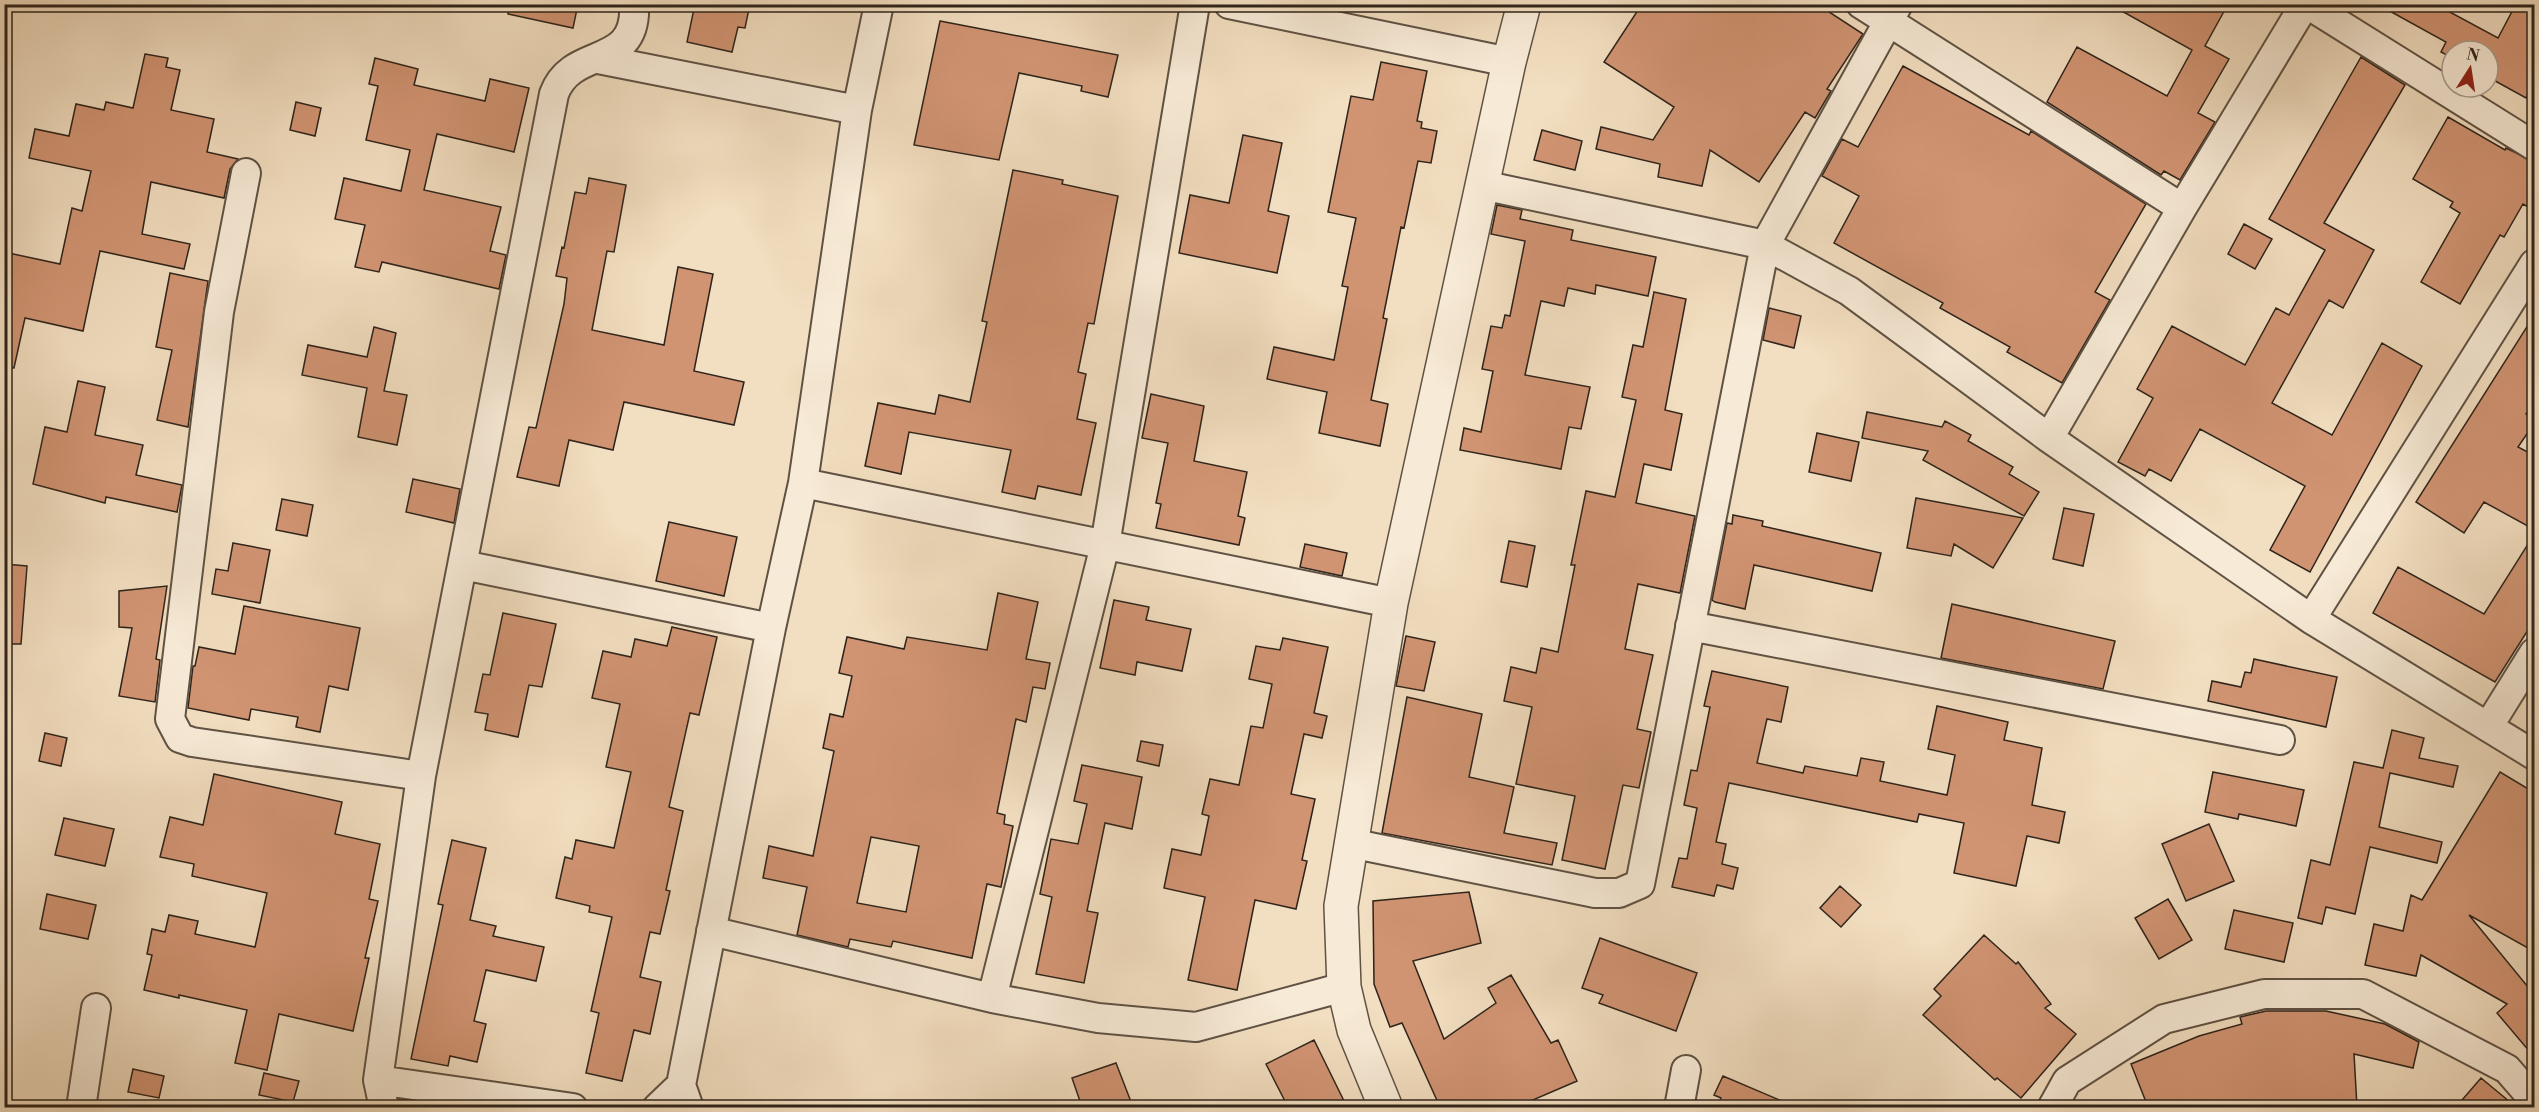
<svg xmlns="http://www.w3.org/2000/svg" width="2539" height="1112" font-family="'Libre Bodoni',serif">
	<rect width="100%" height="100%" fill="#f2dec0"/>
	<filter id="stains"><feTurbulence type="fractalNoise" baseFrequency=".00333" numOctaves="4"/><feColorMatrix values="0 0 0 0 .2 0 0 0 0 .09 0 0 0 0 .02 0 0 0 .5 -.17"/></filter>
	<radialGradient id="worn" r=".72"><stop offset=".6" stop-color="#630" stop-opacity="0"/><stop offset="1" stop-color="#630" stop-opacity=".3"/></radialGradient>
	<!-- building -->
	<path fill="#d19473" stroke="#2e241b" stroke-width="1.5" fill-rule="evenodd" d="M 509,4 L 578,4 L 573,28 L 508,14 Z
		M 695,4 L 750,4 L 745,28 L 738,27 L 732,52 L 687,42 Z
		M 1642,4 L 1817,4 L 1863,34 L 1827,89 L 1831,91 L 1815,118 L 1805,112 L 1759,182 L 1710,150 L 1702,186 L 1658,177 L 1660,164 L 1596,149 L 1601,127 L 1653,140 L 1674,107 L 1604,62 Z
		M 2109,4 L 2228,4 L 2205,46 L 2229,59 L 2198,113 L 2215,122 L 2180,180 L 2164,171 L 2161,175 L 2047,102 L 2077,47 L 2167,96 L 2192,50 Z
		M 2377,4 L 2435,4 L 2498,38 L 2516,4 L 2535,4 L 2535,83 L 2526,98 L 2488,77 L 2488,51 L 2452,51 L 2452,58 L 2441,52 L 2446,42 Z
		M 940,21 L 1118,55 L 1108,97 L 1081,91 L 1082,86 L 1019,73 L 999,160 L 914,145 Z
		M 145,54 L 168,58 L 166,67 L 180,70 L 171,110 L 214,119 L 207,152 L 238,159 L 230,169 L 224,198 L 151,182 L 142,234 L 190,244 L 184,269 L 100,251 L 83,331 L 25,318 L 14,368 L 4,367 L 4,252 L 60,264 L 72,208 L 82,211 L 91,171 L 29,158 L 35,129 L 69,136 L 76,104 L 104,110 L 106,102 L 133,108 Z
		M 2361,57 L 2405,85 L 2324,223 L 2374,250 L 2343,308 L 2329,300 L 2272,403 L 2332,435 L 2382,343 L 2422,366 L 2310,572 L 2270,550 L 2305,486 L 2200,429 L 2171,481 L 2149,469 L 2145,476 L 2118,462 L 2153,398 L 2137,389 L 2172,326 L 2245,365 L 2276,308 L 2289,315 L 2325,250 L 2269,219 Z
		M 375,58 L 418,69 L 414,85 L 485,101 L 490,79 L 529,88 L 514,152 L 437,134 L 424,190 L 501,207 L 490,251 L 506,255 L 499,289 L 382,262 L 379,272 L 355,267 L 365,225 L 335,219 L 344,178 L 401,191 L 410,150 L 366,140 L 378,86 L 369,84 Z
		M 1381,62 L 1427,71 L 1417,121 L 1422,122 L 1421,128 L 1437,131 L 1431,163 L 1418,161 L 1404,228 L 1401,227 L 1383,318 L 1387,319 L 1371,400 L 1388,404 L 1380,446 L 1319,433 L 1327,392 L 1267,379 L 1274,347 L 1334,360 L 1348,287 L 1342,286 L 1356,218 L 1328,212 L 1351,96 L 1373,100 Z
		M 1903,66 L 2029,135 L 2031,131 L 2146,204 L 2095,292 L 2110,300 L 2062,383 L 2007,352 L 2010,347 L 1940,308 L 1943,303 L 1834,243 L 1859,196 L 1822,176 L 1842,139 L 1858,147 Z
		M 296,102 L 321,108 L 315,136 L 290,130 Z
		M 2448,117 L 2505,150 L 2506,148 L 2535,162 L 2535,211 L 2523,204 L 2504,237 L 2500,235 L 2460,304 L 2421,282 L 2460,213 L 2450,207 L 2453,202 L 2413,179 Z
		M 1542,130 L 1582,141 L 1575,170 L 1534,160 Z
		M 1243,135 L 1282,143 L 1268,211 L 1289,216 L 1277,273 L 1179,253 L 1190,195 L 1229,203 Z
		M 1013,170 L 1063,180 L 1062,184 L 1118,196 L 1094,324 L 1088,323 L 1078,372 L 1086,374 L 1077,419 L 1096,423 L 1081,495 L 1038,486 L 1035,499 L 1002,492 L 1011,450 L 909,432 L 901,474 L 865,466 L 878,403 L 935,414 L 939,395 L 970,402 L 987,322 L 982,321 Z
		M 589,178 L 626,185 L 614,252 L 607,251 L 592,330 L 664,345 L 678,267 L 713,274 L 694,371 L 744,382 L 734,425 L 624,402 L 613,450 L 569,440 L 559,486 L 517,477 L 529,427 L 536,428 L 564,304 L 567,278 L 556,276 L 562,247 L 564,248 L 575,192 L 586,194 Z
		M 1497,205 L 1522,210 L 1520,219 L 1573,230 L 1571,240 L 1656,257 L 1648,296 L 1596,285 L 1595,294 L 1568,288 L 1564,306 L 1541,301 L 1525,375 L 1590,387 L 1581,429 L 1569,427 L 1561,469 L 1460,450 L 1464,428 L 1481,432 L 1493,371 L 1482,369 L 1491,326 L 1502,328 L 1505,315 L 1510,316 L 1525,241 L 1491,234 Z
		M 2244,224 L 2272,239 L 2255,269 L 2228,254 Z
		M 170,273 L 208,281 L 188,427 L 157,420 L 172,350 L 156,347 Z
		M 1654,292 L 1686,299 L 1665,410 L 1682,414 L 1671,470 L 1644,464 L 1636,503 L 1695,516 L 1680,593 L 1638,584 L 1625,649 L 1653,655 L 1637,729 L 1651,732 L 1639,788 L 1623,785 L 1605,869 L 1562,860 L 1575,796 L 1516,784 L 1532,707 L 1504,701 L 1511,667 L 1536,673 L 1541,648 L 1558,652 L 1575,565 L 1571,565 L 1586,491 L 1615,497 L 1636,400 L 1622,397 L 1633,345 L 1643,347 Z
		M 1769,308 L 1801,316 L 1794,348 L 1763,340 Z
		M 2535,314 L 2535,402 L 2526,414 L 2535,422 L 2518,447 L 2535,456 L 2535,530 L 2484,502 L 2464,533 L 2416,502 Z
		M 374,327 L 396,333 L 384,391 L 407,395 L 397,445 L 358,437 L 367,388 L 302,375 L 308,345 L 367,357 Z
		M 78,381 L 105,387 L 95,435 L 143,445 L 136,475 L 182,485 L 177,512 L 106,497 L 105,503 L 33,484 L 45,427 L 67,432 Z
		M 1151,394 L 1204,406 L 1194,461 L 1247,472 L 1238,516 L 1245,518 L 1239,545 L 1156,528 L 1161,504 L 1156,503 L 1168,443 L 1142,438 Z
		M 1867,412 L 1942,427 L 1945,421 L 1971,435 L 1968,441 L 2013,467 L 2009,474 L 2039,492 L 2024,516 L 1923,460 L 1928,451 L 1862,438 Z
		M 1817,433 L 1859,442 L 1851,481 L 1809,472 Z
		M 413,479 L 460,489 L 454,523 L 406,512 Z
		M 1916,498 L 2023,518 L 1993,568 L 1954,544 L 1951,556 L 1907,548 Z
		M 282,499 L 313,505 L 307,536 L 276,530 Z
		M 2064,508 L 2094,514 L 2083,566 L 2053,559 Z
		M 1733,515 L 1763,521 L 1762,526 L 1881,553 L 1872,591 L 1754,565 L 1745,609 L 1715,602 L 1712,600 L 1727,523 L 1732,524 Z
		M 669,522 L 737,537 L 724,596 L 656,581 Z
		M 2535,533 L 2535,619 L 2495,682 L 2373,613 L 2398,567 L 2484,614 Z
		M 1509,541 L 1535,546 L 1527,587 L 1501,582 Z
		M 233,543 L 270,550 L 260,603 L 212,594 L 216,569 L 228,571 Z
		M 1305,544 L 1347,553 L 1342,576 L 1300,567 Z
		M 4,564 L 27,566 L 21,644 L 4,644 Z
		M 167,586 L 156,659 L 160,660 L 155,702 L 119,696 L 132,628 L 119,627 L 119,591 Z
		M 998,593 L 1038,602 L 1026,659 L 1050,663 L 1045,689 L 1033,687 L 1026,722 L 1016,719 L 997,813 L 1005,815 L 1004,824 L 1013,826 L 1001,887 L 987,884 L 972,958 L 893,941 L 891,947 L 850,939 L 848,947 L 797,935 L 807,887 L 763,878 L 769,846 L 813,856 L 834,751 L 823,748 L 830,714 L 843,717 L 852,676 L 839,673 L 847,637 L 904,649 L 907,637 L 987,650 ZM 871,837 L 919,846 L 906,912 L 857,903 Z
		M 1114,600 L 1149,607 L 1146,620 L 1191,629 L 1182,671 L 1137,662 L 1135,675 L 1100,668 Z
		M 1952,604 L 2115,641 L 2103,689 L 1941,658 Z
		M 244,606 L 360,628 L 348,690 L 329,686 L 320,732 L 296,727 L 298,717 L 251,709 L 249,720 L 188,708 L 193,666 L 195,666 L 199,647 L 235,654 Z
		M 503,613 L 556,624 L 542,687 L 529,685 L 518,737 L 485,730 L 488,714 L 475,712 L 483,674 L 490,675 Z
		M 672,627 L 717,637 L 699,715 L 690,713 L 669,807 L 683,811 L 666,890 L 670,891 L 660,934 L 650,932 L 640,977 L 661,982 L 650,1034 L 634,1030 L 622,1081 L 586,1073 L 599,1013 L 591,1011 L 612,917 L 589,912 L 590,906 L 556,898 L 565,857 L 572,859 L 576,840 L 614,848 L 631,772 L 606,767 L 620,704 L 592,698 L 603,651 L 631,657 L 635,639 L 667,646 Z
		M 1406,636 L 1435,642 L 1424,691 L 1396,686 Z
		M 1283,638 L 1328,647 L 1314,713 L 1327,716 L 1322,738 L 1304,734 L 1291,794 L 1315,799 L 1302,860 L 1307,861 L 1296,909 L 1255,900 L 1237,990 L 1188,980 L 1205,897 L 1164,888 L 1172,849 L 1201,855 L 1209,816 L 1202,814 L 1210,779 L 1239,785 L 1251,726 L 1263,728 L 1272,684 L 1249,679 L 1256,646 L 1280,650 Z
		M 2254,659 L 2337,677 L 2326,727 L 2208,701 L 2212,681 L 2241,687 L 2245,672 L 2251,673 Z
		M 1712,671 L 1788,687 L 1781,722 L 1767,719 L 1757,763 L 1803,773 L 1805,766 L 1857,776 L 1861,758 L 1884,762 L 1880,781 L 1947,795 L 1955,755 L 1928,749 L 1937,706 L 2008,722 L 2004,740 L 2042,748 L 2032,805 L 2065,812 L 2059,843 L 2027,836 L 2016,886 L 1954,873 L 1964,823 L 1919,814 L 1917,822 L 1729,783 L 1716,842 L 1726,844 L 1722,864 L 1738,868 L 1733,889 L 1717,885 L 1714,896 L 1672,887 L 1679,858 L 1687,859 L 1697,808 L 1684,805 L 1691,770 L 1697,771 L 1710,707 L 1704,706 Z
		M 1407,697 L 1482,714 L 1469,777 L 1514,787 L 1504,833 L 1557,843 L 1552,865 L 1382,833 Z
		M 2392,730 L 2424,738 L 2419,758 L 2458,766 L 2453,787 L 2390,773 L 2379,827 L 2442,842 L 2437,863 L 2370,847 L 2355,914 L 2326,907 L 2322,924 L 2298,918 L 2311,860 L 2330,865 L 2354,762 L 2383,768 Z
		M 45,733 L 67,738 L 61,766 L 39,761 Z
		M 1141,741 L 1163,745 L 1159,766 L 1137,761 Z
		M 1082,765 L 1142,777 L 1132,829 L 1105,823 L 1087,911 L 1098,913 L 1084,983 L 1036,974 L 1052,897 L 1040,894 L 1051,839 L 1078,844 L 1087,804 L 1074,801 Z
		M 2213,772 L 2304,790 L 2296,826 L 2239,814 L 2238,819 L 2205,812 Z
		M 2500,772 L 2535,793 L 2535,952 L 2469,915 L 2528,987 L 2535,982 L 2535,1058 L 2497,1013 L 2507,1004 L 2421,955 L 2416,976 L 2365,965 L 2374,924 L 2403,931 L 2411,895 L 2422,900 Z
		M 214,774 L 342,802 L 335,834 L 380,844 L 369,899 L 378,901 L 365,958 L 369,958 L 353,1031 L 279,1014 L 267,1070 L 235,1063 L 247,1010 L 179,995 L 179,998 L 144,990 L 152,955 L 147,954 L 152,929 L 165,932 L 169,915 L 198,921 L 195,934 L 255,947 L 267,893 L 192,876 L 194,864 L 160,857 L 170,817 L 203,825 Z
		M 64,818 L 114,829 L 105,866 L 55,855 Z
		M 2209,824 L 2234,881 L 2186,901 L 2162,844 Z
		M 452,840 L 486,848 L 470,920 L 496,926 L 493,936 L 544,947 L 536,981 L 486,970 L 474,1021 L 486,1024 L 477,1062 L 450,1056 L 448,1066 L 411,1059 L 443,905 L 438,904 Z
		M 1840,886 L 1861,905 L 1841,927 L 1820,908 Z
		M 1469,892 L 1481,943 L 1413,961 L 1444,1039 L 1496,1003 L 1488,988 L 1511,975 L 1551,1043 L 1558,1040 L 1577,1081 L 1528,1102 L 1531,1107 L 1440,1107 L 1402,1023 L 1390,1027 L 1374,984 L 1373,901 Z
		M 47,894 L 96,905 L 88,939 L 40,929 Z
		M 2168,899 L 2192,940 L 2159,959 L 2135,918 Z
		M 2234,910 L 2293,923 L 2284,962 L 2225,949 Z
		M 1984,935 L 2016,964 L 2018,962 L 2051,1004 L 2045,1008 L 2076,1034 L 2021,1098 L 1997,1078 L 1995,1080 L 1923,1015 L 1941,996 L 1934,989 Z
		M 1600,938 L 1697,973 L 1676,1031 L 1599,1003 L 1603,995 L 1582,988 Z
		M 2266,1011 L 2326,1011 L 2385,1024 L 2419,1042 L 2413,1068 L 2354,1054 L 2357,1107 L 2148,1107 L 2131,1064 L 2199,1036 L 2242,1024 L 2240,1017 Z
		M 1314,1040 L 1347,1107 L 1288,1107 L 1266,1064 Z
		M 1116,1063 L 1133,1107 L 1082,1107 L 1072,1078 Z
		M 133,1069 L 164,1076 L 159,1098 L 128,1092 Z
		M 264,1073 L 299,1081 L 293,1102 L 259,1095 Z
		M 1723,1076 L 1796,1107 L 1717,1107 L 1721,1098 L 1714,1095 Z
		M 2481,1078 L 2516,1107 L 2456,1107 Z"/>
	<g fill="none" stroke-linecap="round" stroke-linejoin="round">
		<!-- minor casing -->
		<g stroke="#5f5244" stroke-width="32">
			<path id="minor" d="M 1229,4 L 1509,62
				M 1861,4 L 2182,208
				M 2307,4 L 2534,146
				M 598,59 L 857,110
				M 246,173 L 219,312 L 170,719 L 180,738 L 192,742 L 421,776
				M 1482,185 L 1765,245 L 1849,291 L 2049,438 L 2311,619 L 2534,755
				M 2049,438 L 2182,208 L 2305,4
				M 803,483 L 1391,603
				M 463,565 L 771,628
				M 2311,619 L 2534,264
				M 1690,626 L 2280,740
				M 2488,727 L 2534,653
				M 1350,843 L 1595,893 L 1619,893 L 1640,884 L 1765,245 L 1898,4
				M 711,931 L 992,998 L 1098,1018 L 1196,1027 L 1344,987
				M 992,998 L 1105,545 L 1195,4
				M 378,1080 L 573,1108
				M 81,1108 L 96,1008
				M 384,1108 L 378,1080 L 421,776 L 554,94 C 572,44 638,71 634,4
				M 657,1108 L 681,1085
				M 689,1108 L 681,1085 L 771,628 L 803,483 L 857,110 L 879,4
				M 1679,1108 L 1686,1070
				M 2052,1108 L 2067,1081 L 2164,1019 L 2264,994 L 2363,994 L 2507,1069 L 2534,1100"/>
		</g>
		<!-- tertiary casing -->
		<g stroke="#5f5244" stroke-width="36">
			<path id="tertiary" d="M 1386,1108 L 1354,1030 L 1344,987 L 1341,906 L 1391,603 L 1509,62 L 1524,4"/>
		</g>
		<!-- minor -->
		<use href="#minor" stroke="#f7ead6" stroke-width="28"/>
		<!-- tertiary -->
		<use href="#tertiary" stroke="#f7ead6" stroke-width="33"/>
	</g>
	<!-- margin -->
	<rect width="2539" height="1112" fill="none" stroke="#f2dec0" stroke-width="24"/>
	<rect x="6" y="6" width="2527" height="1100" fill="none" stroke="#2e241b" stroke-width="3"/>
	<rect x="12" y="12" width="2515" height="1088" fill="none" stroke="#2e241b" stroke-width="1.5"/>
	<!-- north arrow -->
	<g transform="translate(2470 69) rotate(12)"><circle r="28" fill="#f7ead6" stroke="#a79b8b" stroke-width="1.5"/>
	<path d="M0-4.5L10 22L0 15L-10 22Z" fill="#8f2418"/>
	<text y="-9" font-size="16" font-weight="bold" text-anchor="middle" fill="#2e241b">N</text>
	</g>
	<rect width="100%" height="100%" filter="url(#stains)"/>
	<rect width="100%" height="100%" fill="url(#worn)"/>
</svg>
